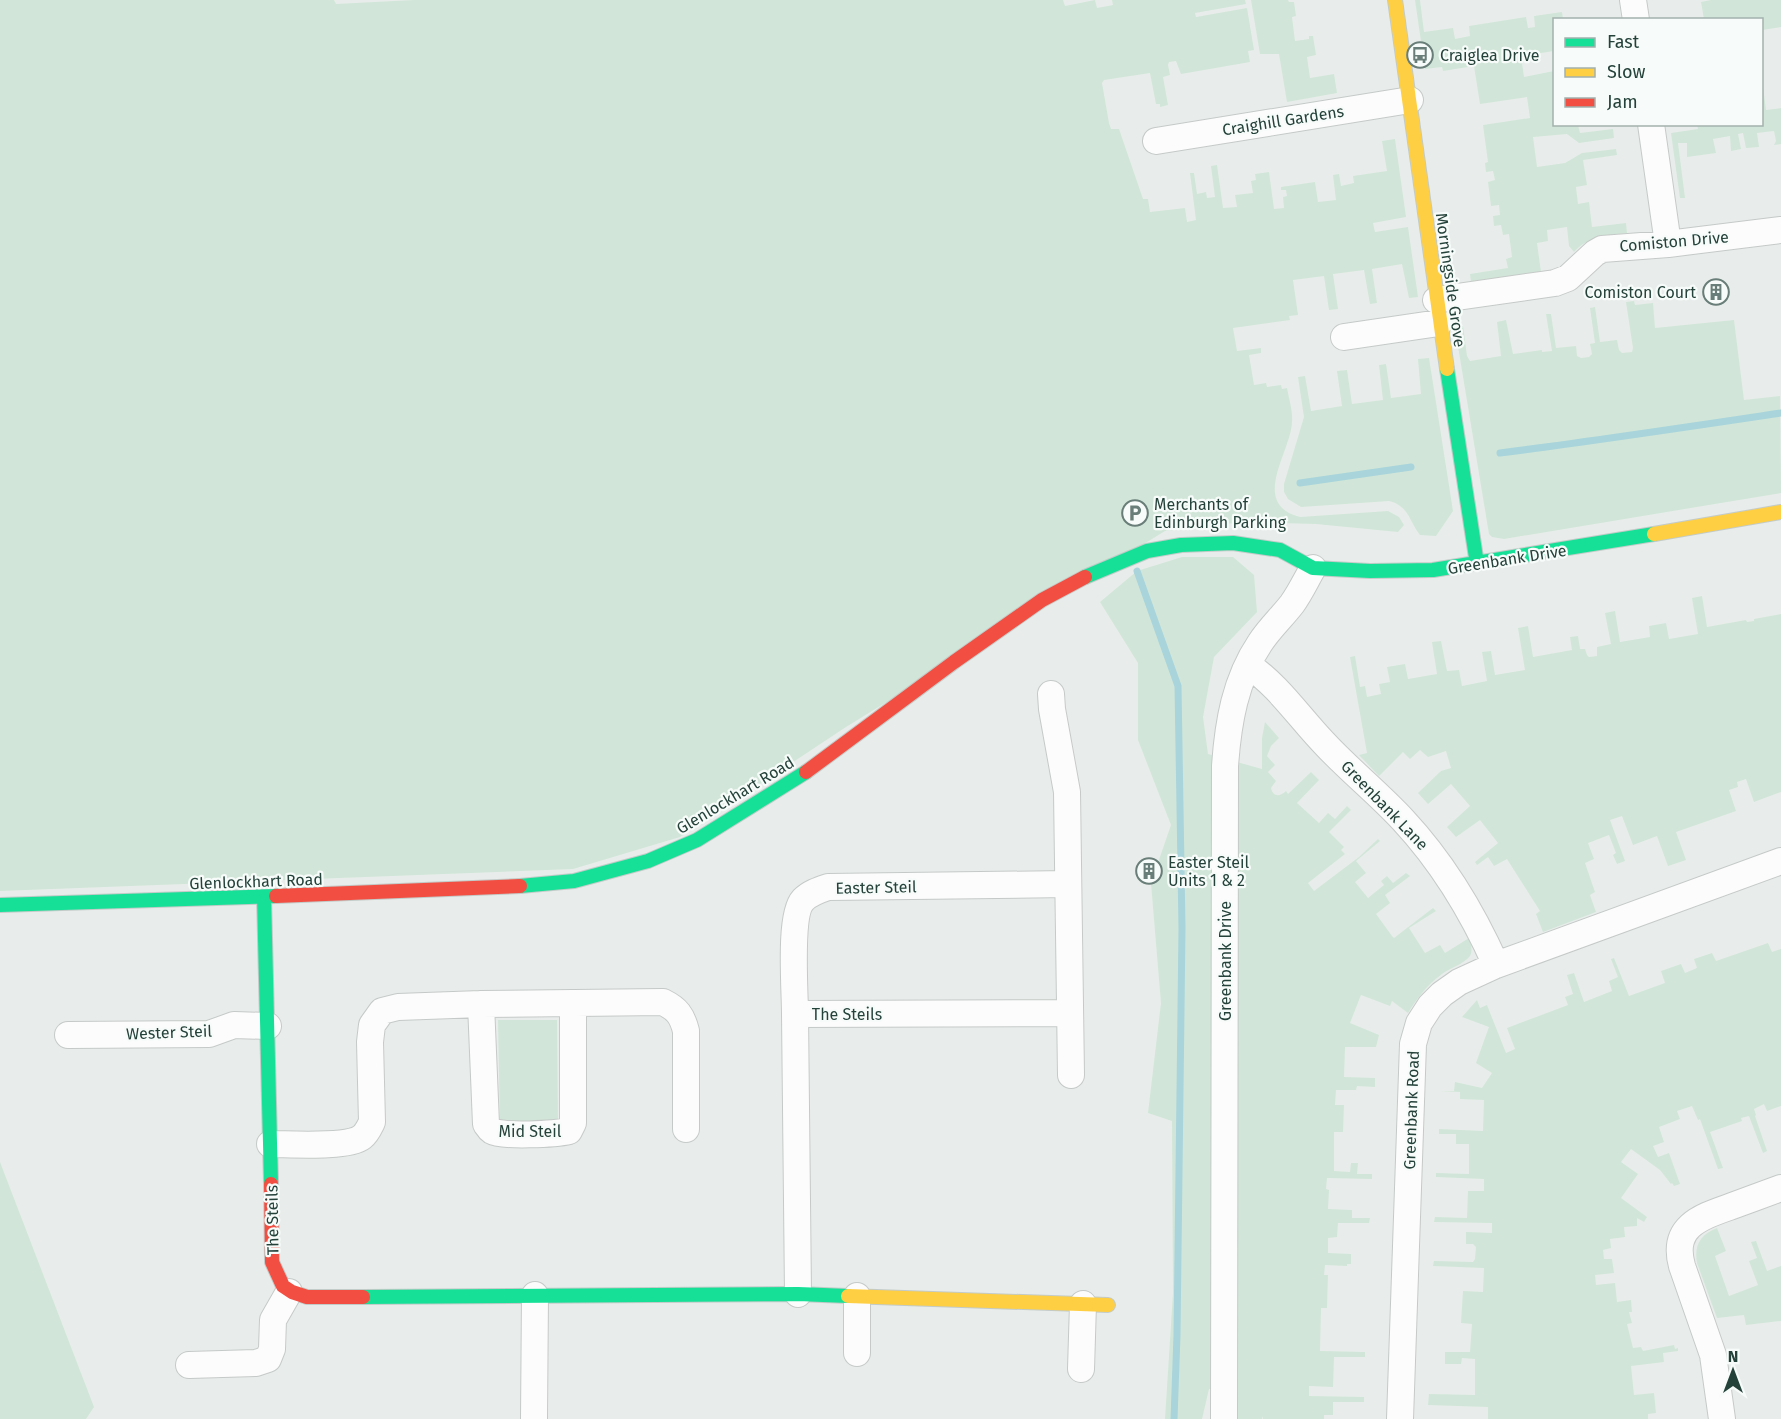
<svg xmlns="http://www.w3.org/2000/svg" width="1781" height="1419" font-family="'Fira Sans',sans-serif">
	<rect width="100%" height="100%" fill="#e8edeb"/>
	<!-- green -->
	<path fill="#d1e6d8" d="M 0,0 L 334,0 L 336,4 L 414,0 L 1063,0 L 1065,6 L 1095,0 L 1097,8 L 1113,5 L 1112,0 L 1245,0 L 1246,4 L 1195,13 L 1196,17 L 1247,8 L 1254,50 L 1248,51 L 1250,62 L 1181,74 L 1176,61 L 1169,62 L 1168,65 L 1170,75 L 1163,77 L 1168,105 L 1160,107 L 1160,104 L 1156,104 L 1150,73 L 1104,80 L 1102,83 L 1109,123 L 1111,129 L 1119,129 L 1143,199 L 1148,199 L 1150,212 L 1185,208 L 1187,222 L 1196,220 L 1190,173 L 1194,173 L 1197,194 L 1206,192 L 1207,198 L 1215,197 L 1211,166 L 1217,165 L 1223,208 L 1237,207 L 1235,195 L 1253,193 L 1251,181 L 1256,180 L 1255,174 L 1269,172 L 1274,209 L 1284,208 L 1283,197 L 1287,196 L 1286,190 L 1281,190 L 1281,187 L 1315,182 L 1318,202 L 1336,200 L 1333,175 L 1339,174 L 1341,186 L 1354,183 L 1353,176 L 1387,171 L 1382,141 L 1395,139 L 1406,217 L 1373,223 L 1375,232 L 1408,227 L 1418,297 L 1409,298 L 1402,264 L 1372,269 L 1377,303 L 1370,304 L 1364,270 L 1333,274 L 1338,309 L 1329,310 L 1324,276 L 1293,280 L 1298,315 L 1289,316 L 1290,320 L 1233,328 L 1237,351 L 1261,348 L 1261,353 L 1249,355 L 1254,385 L 1266,383 L 1267,387 L 1281,385 L 1282,389 L 1287,388 C 1289,399 1293,411 1292,422 C 1291,452 1249,504 1300,517 L 1388,511 L 1399,517 L 1404,525 L 1398,532 L 1316,524 L 1243,522 L 1165,531 L 846,727 L 680,837 L 573,869 L 0,891 Z
		M 1251,0 L 1288,0 L 1289,2 L 1294,2 L 1296,16 L 1292,17 L 1295,41 L 1309,39 L 1309,36 L 1313,36 L 1316,55 L 1307,57 L 1310,78 L 1334,74 L 1337,93 L 1287,102 L 1279,54 L 1260,54 Z
		M 1415,0 L 1420,0 L 1424,32 L 1453,28 L 1455,39 L 1470,36 L 1469,26 L 1526,17 L 1528,28 L 1535,27 L 1534,16 L 1562,12 L 1563,19 L 1554,20 L 1554,51 L 1521,56 L 1524,77 L 1554,71 L 1554,124 L 1578,125 L 1580,133 L 1613,129 L 1614,138 L 1579,143 L 1567,134 L 1533,137 L 1537,167 L 1565,163 L 1582,153 L 1616,149 L 1617,155 L 1583,160 L 1587,185 L 1576,187 L 1578,204 L 1589,202 L 1592,227 L 1626,223 L 1627,233 C 1606,236 1588,236 1574,252 L 1569,246 L 1567,227 L 1547,230 L 1548,241 L 1537,243 L 1541,272 L 1471,282 L 1470,274 L 1508,268 L 1506,259 L 1512,257 L 1509,234 L 1503,235 L 1501,225 L 1494,226 L 1493,216 L 1500,215 L 1499,205 L 1491,206 L 1488,182 L 1495,180 L 1493,171 L 1486,172 L 1485,163 L 1488,162 L 1483,125 L 1530,118 L 1527,97 L 1480,104 L 1474,66 L 1443,71 L 1442,67 L 1425,69 Z
		M 1711,0 L 1781,0 L 1781,27 L 1762,30 L 1762,20 L 1704,19 L 1701,2 Z
		M 1762,79 L 1766,110 L 1781,108 L 1781,144 L 1774,145 L 1776,141 L 1774,131 L 1757,133 L 1759,147 L 1746,148 L 1743,133 L 1738,134 L 1741,149 L 1731,151 L 1730,136 L 1713,139 L 1716,153 L 1687,157 L 1687,143 L 1678,143 L 1685,198 L 1680,198 L 1671,133 L 1698,129 L 1697,125 L 1762,124 Z
		M 1634,301 L 1635,305 L 1653,303 L 1655,328 L 1734,320 L 1744,400 L 1780,396 L 1781,493 L 1504,539 L 1492,537 L 1489,534 L 1455,328 L 1463,326 L 1467,356 L 1470,361 L 1501,356 L 1497,322 L 1506,320 L 1513,354 L 1542,350 L 1542,352 L 1552,351 L 1546,314 L 1551,314 L 1556,348 L 1576,346 L 1577,356 L 1581,358 L 1589,357 L 1592,354 L 1590,344 L 1595,343 L 1590,308 L 1595,307 L 1600,342 L 1617,340 L 1619,350 L 1622,353 L 1632,352 L 1633,348 L 1626,302 Z
		M 1429,358 L 1453,511 L 1436,536 L 1420,535 C 1409,521 1409,506 1389,501 L 1301,507 L 1288,499 L 1284,492 L 1284,484 L 1304,417 L 1298,377 L 1305,376 L 1311,411 L 1342,406 L 1337,371 L 1347,370 L 1352,404 L 1383,400 L 1379,365 L 1386,364 L 1391,398 L 1421,394 L 1418,359 Z
		M 1182,557 L 1233,557 L 1254,575 L 1257,612 L 1214,657 L 1203,717 L 1208,754 L 1262,769 L 1262,738 L 1265,722 L 1279,738 L 1271,746 L 1267,756 L 1275,765 L 1268,772 L 1276,781 L 1271,788 C 1273,797 1280,797 1286,791 L 1288,794 L 1311,772 L 1319,780 L 1297,803 L 1319,823 L 1328,813 L 1335,819 L 1347,806 L 1351,810 L 1329,832 L 1344,847 L 1341,850 L 1345,854 L 1308,883 L 1314,891 L 1359,857 L 1378,839 L 1380,841 L 1356,861 L 1366,873 L 1355,882 L 1368,898 L 1384,885 L 1381,881 L 1387,876 L 1393,883 L 1406,873 L 1410,876 L 1385,895 L 1390,903 L 1376,914 L 1392,936 L 1394,938 L 1433,908 L 1436,911 L 1409,928 L 1425,953 L 1440,945 L 1445,953 L 1469,938 C 1471,944 1473,950 1470,956 C 1464,964 1450,968 1442,974 C 1428,984 1417,998 1408,1013 L 1392,1001 L 1390,1006 L 1361,995 L 1350,1023 L 1379,1035 L 1376,1047 L 1345,1047 L 1344,1077 L 1375,1078 L 1375,1087 L 1357,1086 L 1356,1090 L 1336,1090 L 1335,1105 L 1344,1105 L 1343,1132 L 1334,1132 L 1334,1171 L 1350,1172 L 1351,1163 L 1358,1163 L 1357,1174 L 1372,1174 L 1372,1179 L 1327,1178 L 1326,1189 L 1329,1190 L 1328,1209 L 1352,1210 L 1352,1218 L 1370,1218 L 1369,1223 L 1338,1223 L 1337,1237 L 1328,1238 L 1328,1253 L 1351,1254 L 1351,1264 L 1347,1264 L 1347,1266 L 1325,1265 L 1324,1275 L 1328,1275 L 1327,1308 L 1321,1308 L 1320,1351 L 1365,1352 L 1365,1357 L 1334,1357 L 1333,1387 L 1309,1386 L 1309,1396 L 1364,1397 L 1364,1402 L 1333,1402 L 1333,1415 L 1324,1415 L 1324,1419 L 1263,1419 L 1262,1416 L 1262,1419 L 1235,1419 L 1232,1386 L 1209,1389 L 1202,1419 L 1165,1419 L 1173,1293 L 1172,1121 L 1148,1113 L 1161,1003 L 1151,883 L 1171,825 L 1138,740 L 1138,663 L 1100,602 L 1137,571 Z
		M 1702,596 L 1707,627 L 1746,620 L 1747,622 L 1754,621 L 1754,619 L 1781,614 L 1781,792 L 1754,802 L 1746,779 L 1737,782 L 1738,787 L 1729,790 L 1736,811 L 1676,832 L 1686,860 L 1668,866 L 1657,836 L 1633,845 L 1622,816 L 1610,820 L 1625,861 L 1617,864 L 1613,855 L 1616,853 L 1609,835 L 1588,843 L 1594,859 L 1585,863 L 1595,892 L 1590,895 L 1596,912 L 1543,932 L 1536,914 L 1540,911 L 1507,859 L 1494,866 L 1488,857 L 1477,865 L 1475,862 L 1498,843 L 1480,820 L 1456,837 L 1447,827 L 1470,806 L 1451,784 L 1428,804 L 1418,793 L 1441,771 L 1451,768 L 1446,751 L 1428,757 L 1420,750 L 1410,759 L 1403,752 L 1379,776 L 1359,755 L 1367,753 L 1350,657 L 1355,656 L 1360,687 L 1365,686 L 1367,697 L 1381,694 L 1379,684 L 1390,682 L 1387,667 L 1405,664 L 1408,679 L 1437,674 L 1432,642 L 1441,641 L 1447,671 L 1459,670 L 1462,686 L 1487,681 L 1482,652 L 1491,651 L 1495,675 L 1525,670 L 1518,628 L 1528,626 L 1533,657 L 1572,650 L 1570,637 L 1578,636 L 1580,649 L 1585,649 L 1587,655 L 1589,657 L 1597,656 L 1597,647 L 1611,644 L 1605,613 L 1615,611 L 1620,642 L 1650,637 L 1649,626 L 1666,623 L 1669,639 L 1698,634 L 1692,598 Z
		M 1768,943 L 1772,952 L 1781,949 L 1781,1106 L 1767,1111 L 1764,1104 L 1754,1109 L 1756,1115 L 1755,1116 L 1767,1151 L 1763,1153 L 1749,1116 L 1741,1118 L 1742,1121 L 1710,1132 L 1723,1168 L 1718,1169 L 1700,1119 L 1698,1120 L 1692,1106 L 1677,1111 L 1680,1119 L 1659,1127 L 1664,1142 L 1653,1146 L 1658,1157 L 1669,1153 L 1680,1184 L 1674,1186 L 1672,1183 L 1671,1184 L 1660,1170 L 1631,1149 L 1621,1162 L 1638,1174 L 1621,1198 L 1647,1217 L 1644,1222 L 1637,1218 L 1637,1226 L 1624,1227 L 1625,1237 L 1610,1239 L 1611,1248 L 1603,1250 L 1604,1259 L 1612,1259 L 1614,1273 L 1595,1275 L 1596,1285 L 1615,1283 L 1617,1302 L 1631,1300 L 1632,1312 L 1629,1312 L 1632,1323 L 1627,1324 L 1633,1348 L 1641,1347 L 1643,1351 L 1674,1345 L 1675,1349 L 1678,1348 L 1678,1351 L 1663,1353 L 1664,1362 L 1631,1366 L 1634,1395 L 1654,1393 L 1656,1413 L 1648,1414 L 1648,1419 L 1488,1419 L 1488,1407 L 1428,1405 L 1429,1394 L 1475,1395 L 1475,1359 L 1462,1358 L 1461,1364 L 1445,1364 L 1445,1352 L 1470,1352 L 1472,1324 L 1461,1323 L 1463,1291 L 1483,1292 L 1484,1268 L 1433,1266 L 1434,1261 L 1473,1262 L 1475,1259 L 1476,1247 L 1473,1244 L 1466,1244 L 1466,1232 L 1492,1233 L 1492,1223 L 1434,1222 L 1435,1217 L 1467,1218 L 1468,1191 L 1484,1191 L 1484,1179 L 1436,1177 L 1436,1173 L 1469,1174 L 1469,1144 L 1456,1144 L 1456,1134 L 1439,1134 L 1439,1129 L 1483,1131 L 1484,1100 L 1460,1099 L 1460,1092 L 1440,1091 L 1454,1091 L 1455,1082 L 1482,1088 L 1492,1073 L 1476,1063 L 1489,1027 L 1462,1017 L 1477,1000 L 1480,1008 L 1487,1005 L 1506,1053 L 1515,1049 L 1507,1028 L 1568,1005 L 1565,997 L 1573,994 L 1567,975 L 1574,973 L 1584,1002 L 1612,991 L 1609,981 L 1618,977 L 1611,959 L 1614,958 L 1629,996 L 1665,983 L 1661,971 L 1681,964 L 1685,973 L 1697,968 L 1694,959 L 1712,953 L 1716,961 Z
		M 498,1020 L 557,1020 L 558,1121 L 500,1121 Z
		M 0,1162 L 94,1407 L 86,1419 L 0,1419 Z
		M 1717,1228 L 1726,1251 L 1715,1256 L 1729,1296 L 1758,1285 L 1749,1261 L 1757,1258 L 1751,1242 L 1756,1241 L 1767,1271 L 1781,1266 L 1781,1321 L 1746,1325 L 1744,1315 L 1717,1318 L 1697,1263 C 1694,1245 1700,1235 1717,1228 Z"/>
	<g fill="none" stroke-linecap="round" stroke-linejoin="round">
		<!-- stream -->
		<path stroke="#a9d4db" stroke-width="7" d="M 1500,453 C 1594,441 1687,427 1781,413
			M 1300,483 L 1411,467
			M 1137,571 L 1178,686 L 1182,928 L 1177,1335 L 1174,1419"/>
		<!-- street casing -->
		<g stroke="#c5cac8" stroke-width="28">
			<path id="street" d="M 1633,0 L 1636,20
				M 1651,124 L 1668,244
				M 1156,141 L 1410,100
				M 1436,300 L 1555,283 L 1568,278 L 1595,253 L 1602,249 L 1668,244 L 1781,230
				M 1344,337 L 1439,323
				M 1248,665 C 1278,685 1299,717 1324,743 C 1349,770 1378,793 1403,820 C 1443,863 1472,911 1496,965
				M 1051,694 L 1052,709 L 1067,792 L 1071,1075
				M 481,1004 L 486,1124 C 488,1127 489,1129 492,1131 C 502,1137 556,1134 569,1131 L 573,1123 L 573,1003
				M 795,1014 C 795,990 789,915 803,900 C 810,893 819,890 828,887 L 1068,884
				M 68,1035 L 209,1034 L 234,1025 L 268,1026
				M 270,1144 C 290,1144 348,1148 362,1137 C 367,1133 369,1128 372,1122 L 370,1042 L 372,1025 L 382,1011 L 398,1007 L 481,1004 L 663,1002 C 677,1009 682,1015 686,1031 L 686,1129
				M 798,1294 L 795,1014 L 1070,1013
				M 857,1296 L 857,1353
				M 189,1365 L 256,1363 L 268,1359 L 272,1349 L 273,1320 L 289,1292
				M 1081,1369 L 1083,1304
				M 534,1419 L 535,1295
				M 1224,1419 L 1225,766 C 1228,723 1235,680 1260,643 C 1269,629 1282,617 1292,604 C 1300,593 1306,580 1313,568
				M 1400,1419 L 1413,1044 L 1419,1023 L 1430,1006 L 1442,994 L 1459,982 L 1496,965 L 1781,861
				M 1722,1419 L 1713,1355 L 1682,1266 C 1671,1226 1701,1217 1732,1206 C 1748,1200 1765,1194 1781,1188"/>
		</g>
		<!-- fast casing -->
		<g stroke="#c3cbc8" stroke-width="16">
			<path id="fast" d="M 1447,369 L 1477,564
				M 1085,577 L 1147,551 L 1181,545 L 1233,543 L 1280,550 L 1313,568 L 1370,571 L 1433,570 L 1654,534
				M 520,886 L 574,881 L 648,861 L 697,840 L 806,772
				M 264,897 L 271,1184
				M 0,905 L 276,896
				M 363,1297 L 798,1294 L 848,1296"/>
		</g>
		<!-- slow casing -->
		<g stroke="#c3cbc8" stroke-width="16">
			<path id="slow" d="M 1395,0 L 1447,369
				M 1654,534 L 1781,512
				M 848,1296 L 1108,1305"/>
		</g>
		<!-- jam casing -->
		<g stroke="#c3cbc8" stroke-width="16">
			<path id="jam" d="M 806,772 L 954,662 L 1042,600 L 1085,577
				M 276,896 L 520,886
				M 271,1184 L 272,1262 L 283,1286 L 292,1292 L 307,1297 L 363,1297"/>
		</g>
		<!-- street -->
		<use href="#street" stroke="#fcfcfc" stroke-width="26"/>
		<!-- fast -->
		<use href="#fast" stroke="#16e098" stroke-width="14"/>
		<!-- slow -->
		<use href="#slow" stroke="#ffcf43" stroke-width="14"/>
		<!-- jam -->
		<use href="#jam" stroke="#f24e42" stroke-width="14"/>
	</g>
	<!-- icons -->
	<defs>
		<g id="bus-ring" transform="scale(1.35)"><circle r="9.5" fill="#f7fbf9" stroke="#697e78" stroke-width="1.5"/><path d="M-5-6H5V4H4V6H2V4H-2V6H-4V4H-5ZM-3.5-4V0h7V-4ZM-3.5 1.2v1.5H-2V1.2ZM2 1.2v1.5H3.5V1.2Z" fill="#697e78"/></g>
		<g id="building-ring" transform="scale(1.35)"><circle r="9.5" fill="#f7fbf9" stroke="#697e78" stroke-width="1.5"/><path d="M-4-6H4V6H1V3H-1V6H-4ZM-2.5-4.3h1.7v1.8h-1.7ZM.8-4.3h1.7v1.8H.8ZM-2.5-1h1.7V.8h-1.7ZM.8-1h1.7V.8H.8Z" fill="#697e78"/></g>
		<g id="parking-ring" transform="scale(1.35)"><circle r="9.5" fill="#f7fbf9" stroke="#697e78" stroke-width="1.5"/><path d="M-3.5-5.5H1a3.5 3.5 0 0 1 0 7H-1V5.5H-3.5ZM-1-3.4V-.6H.8a1.4 1.4 0 0 0 0-2.8Z" fill="#697e78"/></g>
	</defs>
	<g fill-rule="evenodd">
		<use href="#bus-ring" x="1420" y="55"/>
		<use href="#building-ring" x="1716" y="292"/>
		<use href="#parking-ring" x="1135" y="513"/>
		<use href="#building-ring" x="1149" y="871"/>
	</g>
	<g text-anchor="middle" stroke-width="4.5" stroke-linejoin="round" paint-order="stroke">
		<!-- poi labels -->
		<g font-size="16" fill="#24423a" stroke="#f7fbf9" text-anchor="start">
			<text x="1440" y="61">Craiglea Drive</text>
			<text x="1696" y="298" text-anchor="end">Comiston Court</text>
			<text x="1154" y="510">Merchants of<tspan x="1154" dy="18">Edinburgh Parking</tspan></text>
			<text x="1168" y="868">Easter Steil<tspan x="1168" dy="18">Units 1 &amp; 2</tspan></text>
		</g>
		<!-- street labels -->
		<g font-size="16" fill="#24423a" stroke="#f7fbf9">
			<text transform="translate(1283 120) rotate(-9)" y="6">Craighill Gardens</text>
			<text transform="translate(1674 241) rotate(-5)" y="6">Comiston Drive</text>
			<text transform="translate(1451 280) rotate(82)" y="6">Morningside Grove</text>
			<text transform="translate(1507 559) rotate(-9)" y="6">Greenbank Drive</text>
			<text transform="translate(735 795) rotate(-31)" y="6">Glenlockhart Road</text>
			<text transform="translate(1385 805) rotate(46)" y="6">Greenbank Lane</text>
			<text transform="translate(256 881) rotate(-2)" y="6">Glenlockhart Road</text>
			<text transform="translate(876 887) rotate(-1)" y="6">Easter Steil</text>
			<text transform="translate(1225 961) rotate(-90)" y="6">Greenbank Drive</text>
			<text x="847" y="1020">The Steils</text>
			<text transform="translate(169 1032) rotate(-2)" y="6">Wester Steil</text>
			<text transform="translate(1411 1110) rotate(-88)" y="6">Greenbank Road</text>
			<text x="530" y="1137">Mid Steil</text>
			<text transform="translate(272 1220) rotate(-91)" y="6">The Steils</text>
		</g>
	</g>
	<!-- legend -->
	<rect x="1553" y="18" width="210" height="108" fill="#f7fbf9" stroke="#a3b1ad" stroke-width="1.5"/>
	<rect x="1565" y="38" width="30" height="9" fill="#16e098" stroke="#a3b1ad" stroke-width="1.5"/>
	<text x="1607" y="48" font-size="18" fill="#24423a">Fast</text>
	<rect x="1565" y="68" width="30" height="9" fill="#ffcf43" stroke="#a3b1ad" stroke-width="1.5"/>
	<text x="1607" y="78" font-size="18" fill="#24423a">Slow</text>
	<rect x="1565" y="98" width="30" height="9" fill="#f24e42" stroke="#a3b1ad" stroke-width="1.5"/>
	<text x="1607" y="108" font-size="18" fill="#24423a">Jam</text>
	<!-- north arrow -->
	<g transform="translate(1733 1371)" stroke="#f7fbf9" stroke-width="4.5" paint-order="stroke">
	<path d="M0-4.5L10 22L0 15L-10 22Z" fill="#24423a"/>
	<text y="-9" font-size="16" font-weight="bold" text-anchor="middle" fill="#24423a">N</text>
	</g>
</svg>
